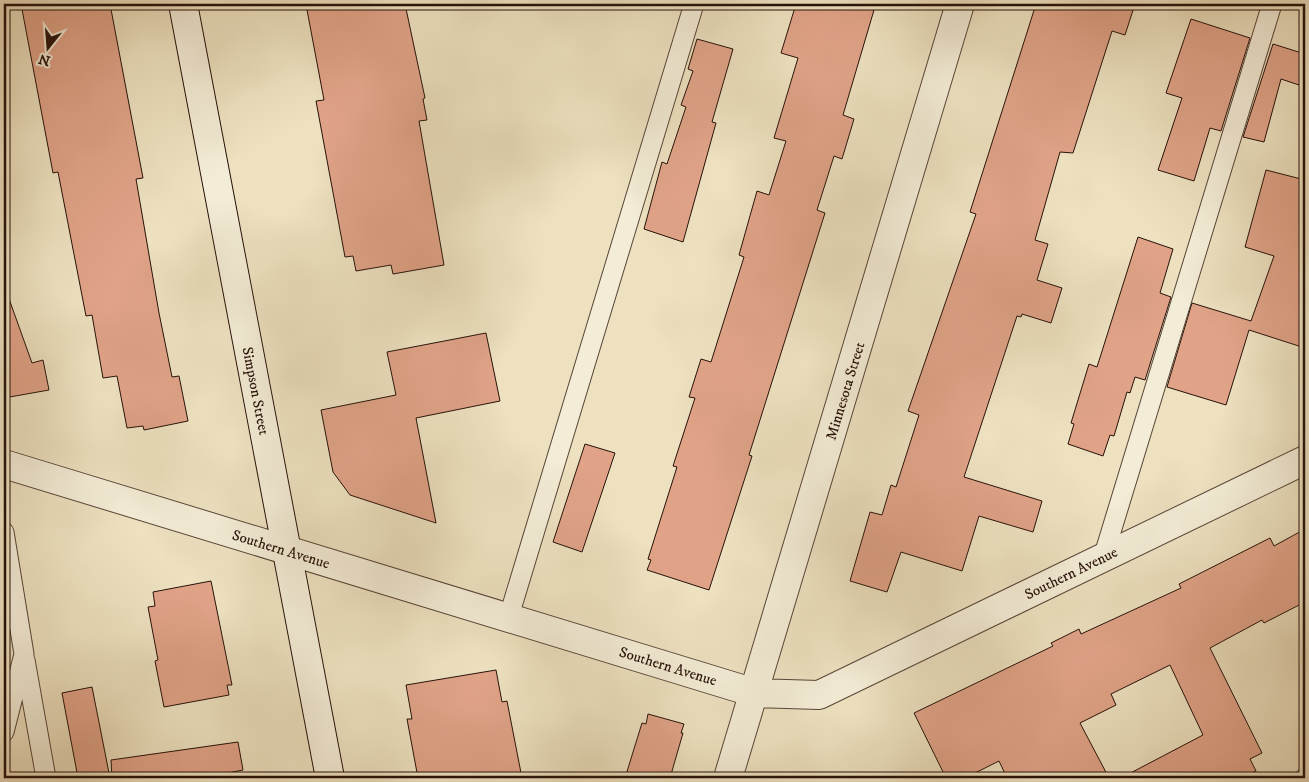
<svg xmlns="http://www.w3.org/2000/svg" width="1309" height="782" font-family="'IM FELL DW Pica',serif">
	<rect width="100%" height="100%" fill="#ede1c0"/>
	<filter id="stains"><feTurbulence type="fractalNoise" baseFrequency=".004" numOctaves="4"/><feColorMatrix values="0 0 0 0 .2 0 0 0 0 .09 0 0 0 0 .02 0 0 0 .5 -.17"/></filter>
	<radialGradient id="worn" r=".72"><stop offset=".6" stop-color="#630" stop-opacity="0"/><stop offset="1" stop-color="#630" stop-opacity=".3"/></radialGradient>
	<!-- water -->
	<path fill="#9abeac" stroke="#6c796b" d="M 1305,764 L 1305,778 L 1290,778 Z"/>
	<!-- building -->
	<path fill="#e0a388" stroke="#271109" d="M 21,4 L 110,4 L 143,178 L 136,179 L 159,313 L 172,377 L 179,376 L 188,421 L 144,430 L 143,426 L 127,428 L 117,376 L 103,378 L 92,315 L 86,316 L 58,172 L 53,173 Z
		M 321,4 L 405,4 L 425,98 L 423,99 L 427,120 L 419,121 L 444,265 L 393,274 L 391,265 L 356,271 L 353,256 L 345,257 L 316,101 L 324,100 L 307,10 L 321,7 Z
		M 796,4 L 852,4 L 874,10 L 843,115 L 854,119 L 842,159 L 834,156 L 817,210 L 825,213 L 749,455 L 752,456 L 709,590 L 647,570 L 651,560 L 648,559 L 677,467 L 673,466 L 695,398 L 689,397 L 701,359 L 711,362 L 744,257 L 739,255 L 757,191 L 769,195 L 786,141 L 774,138 L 798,58 L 781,53 Z
		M 1036,4 L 1135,4 L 1125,35 L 1112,31 L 1073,153 L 1060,152 L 1035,240 L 1048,244 L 1037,280 L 1062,288 L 1051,323 L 1022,314 L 1021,317 L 1017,316 L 964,477 L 1042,501 L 1033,532 L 979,516 L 962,571 L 901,552 L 887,592 L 850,581 L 870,512 L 882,515 L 891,485 L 896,487 L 919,415 L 908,411 L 976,214 L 970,212 Z
		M 1191,19 L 1250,38 L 1221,131 L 1210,128 L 1194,181 L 1158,170 L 1182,98 L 1166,93 Z
		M 697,39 L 733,49 L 712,122 L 716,123 L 683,242 L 644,229 L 662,162 L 667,164 L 686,107 L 681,105 L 693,71 L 688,69 Z
		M 1273,44 L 1305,54 L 1305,87 L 1281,79 L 1264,142 L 1243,137 Z
		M 1266,170 L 1305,180 L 1305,348 L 1249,330 L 1226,405 L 1167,387 L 1192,303 L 1251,321 L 1274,256 L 1245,247 Z
		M 1138,237 L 1173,249 L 1160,293 L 1171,297 L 1145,380 L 1135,377 L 1130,393 L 1127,392 L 1114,436 L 1110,435 L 1103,456 L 1068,444 L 1074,424 L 1071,423 L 1089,364 L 1097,367 Z
		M 8,296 L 32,363 L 43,360 L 49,390 L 4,398 L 4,297 Z
		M 486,333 L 500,401 L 416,418 L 436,523 L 350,495 L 333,472 L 321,410 L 396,395 L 387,352 Z
		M 585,444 L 615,453 L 582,552 L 553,542 Z
		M 1305,529 L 1305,602 L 1264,623 L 1262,620 L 1210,648 L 1262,753 L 1250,759 L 1256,771 L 1240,778 L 1121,778 L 1203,735 L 1170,665 L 1111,694 L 1116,705 L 1080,723 L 1109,778 L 1007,778 L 999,761 L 965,778 L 946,778 L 914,713 L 1053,646 L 1051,643 L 1079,629 L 1081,634 L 1181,588 L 1179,584 L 1270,538 L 1274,546 Z
		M 211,581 L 232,685 L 227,685 L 229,695 L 164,707 L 155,661 L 158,660 L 148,607 L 155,606 L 153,592 Z
		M 496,670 L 502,702 L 507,701 L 522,778 L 418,778 L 407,719 L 412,719 L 406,685 Z
		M 92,687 L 110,778 L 78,778 L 62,693 Z
		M 648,714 L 684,724 L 681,733 L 683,733 L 670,778 L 625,778 L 642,723 L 646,724 Z
		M 238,742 L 243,770 L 202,778 L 112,778 L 111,760 Z"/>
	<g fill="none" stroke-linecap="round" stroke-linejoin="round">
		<!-- service casing -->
		<g stroke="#584537" stroke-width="21">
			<path id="service" d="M 4,532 L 24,654 L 4,732
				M 1103,558 L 1272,4
				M 509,616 L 694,4
				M 25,660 L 46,778"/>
		</g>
		<!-- minor casing -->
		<g stroke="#584537" stroke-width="30">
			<path id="minor" d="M 4,464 L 755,693 L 819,695 L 1305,460
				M 728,778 L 960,4"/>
		</g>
		<!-- secondary casing -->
		<g stroke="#271109" stroke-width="30">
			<path id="secondary" d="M 183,4 L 330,778"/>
		</g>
		<!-- service -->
		<use href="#service" stroke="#f3ecd6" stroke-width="19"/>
		<!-- minor -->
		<use href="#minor" stroke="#f3ecd6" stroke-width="28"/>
		<!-- secondary -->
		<use href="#secondary" stroke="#f3ecd6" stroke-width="28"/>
	</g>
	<g text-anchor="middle" stroke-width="4" stroke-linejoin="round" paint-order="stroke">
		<!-- street labels -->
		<g font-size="15" fill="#271109" stroke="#f3ecd6">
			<text transform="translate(256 391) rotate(79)" y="5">Simpson Street</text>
			<text transform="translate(845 391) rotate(-73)" y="5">Minnesota Street</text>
			<text transform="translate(281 549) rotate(17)" y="5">Southern Avenue</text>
			<text transform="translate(1071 573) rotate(-26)" y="5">Southern Avenue</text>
			<text transform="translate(668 666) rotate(17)" y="5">Southern Avenue</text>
		</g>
	</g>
	<!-- margin -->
	<rect width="1309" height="782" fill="none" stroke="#ede1c0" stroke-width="20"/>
	<rect x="5" y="5" width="1299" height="772" fill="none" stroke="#271109" stroke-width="2.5"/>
	<rect x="10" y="10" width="1289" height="762" fill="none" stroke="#271109"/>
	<!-- north arrow -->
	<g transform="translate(48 48) rotate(197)" stroke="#f3ecd6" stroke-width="4" paint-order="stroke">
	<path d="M0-4L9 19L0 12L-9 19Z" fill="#271109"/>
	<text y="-8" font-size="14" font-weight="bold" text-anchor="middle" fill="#271109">N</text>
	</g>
	<rect width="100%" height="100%" filter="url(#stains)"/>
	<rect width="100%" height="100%" fill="url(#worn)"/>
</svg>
